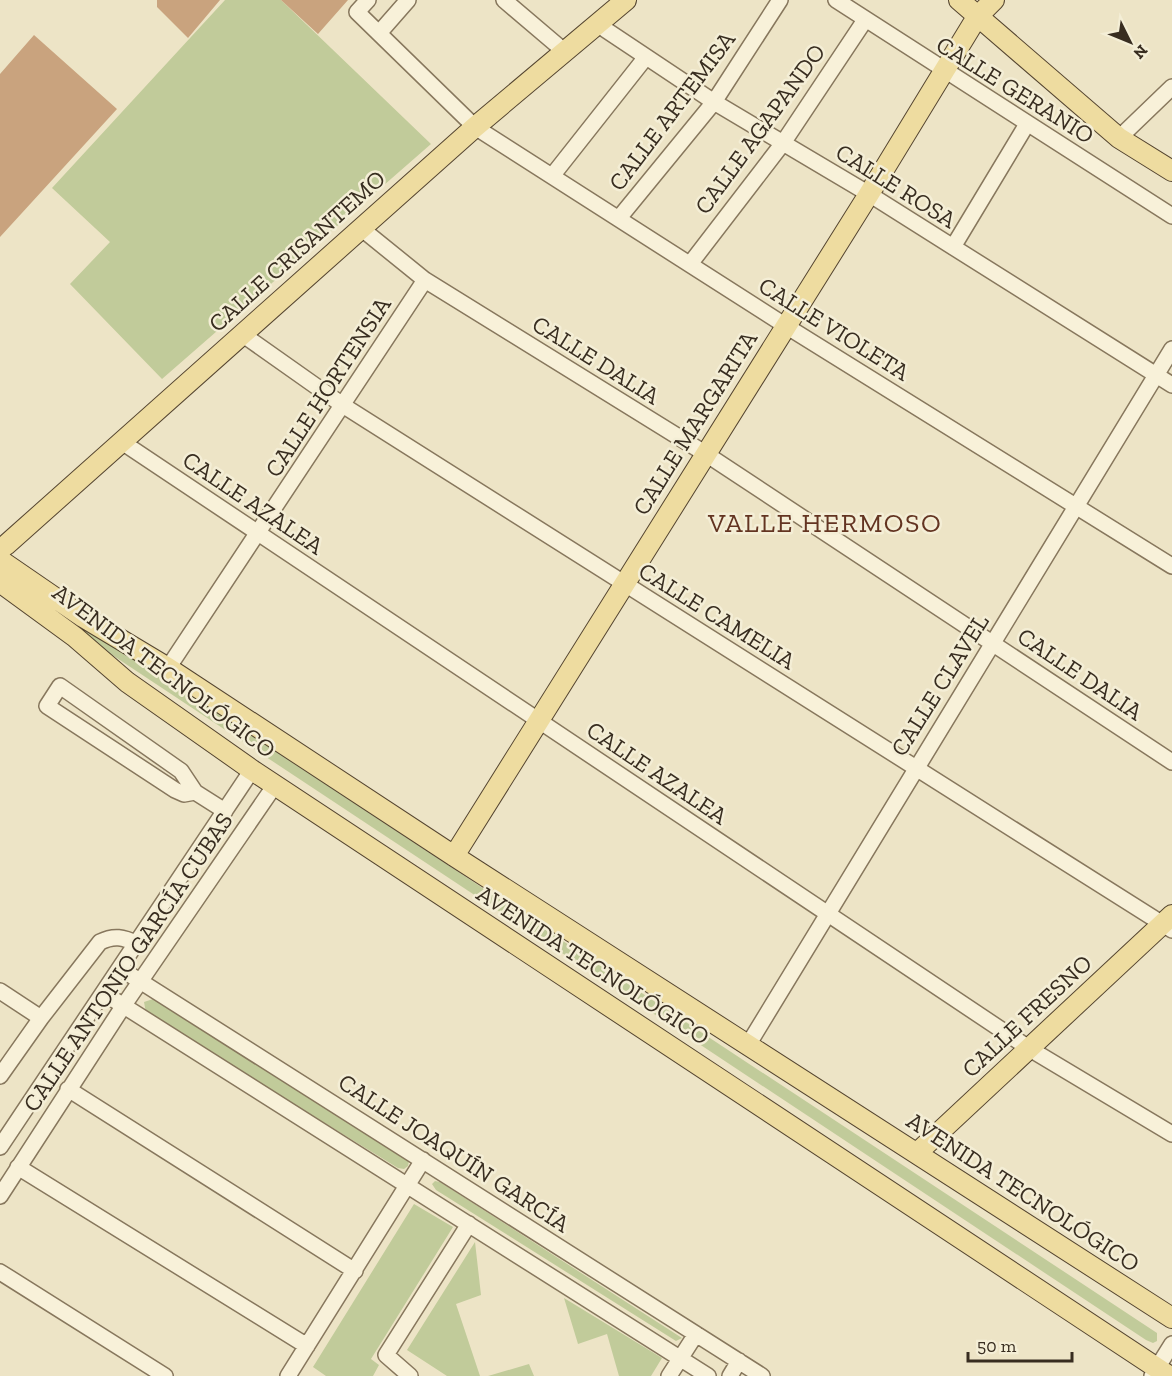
<svg xmlns="http://www.w3.org/2000/svg" width="1172" height="1376" font-family="'Zilla Slab',serif">
	<rect width="100%" height="100%" fill="#ede4c6"/>
	<!-- green -->
	<path fill="#c1cb9a" d="M 225,0 L 281,0 L 431,144 L 162,379 L 70,284 L 110,242 L 52,188 Z
		M 81,623 L 1157,1333 L 1157,1341 L 1153,1343 L 1146,1340 L 76,631 Z
		M 156,998 L 406,1158 L 409,1161 L 408,1166 L 404,1169 L 398,1168 L 146,1013 L 144,1002 Z
		M 435,1181 L 440,1182 L 682,1338 L 676,1341 L 436,1190 L 432,1184 Z
		M 414,1204 L 453,1227 L 371,1359 L 379,1365 L 373,1376 L 326,1376 L 313,1367 Z
		M 475,1242 L 481,1295 L 456,1304 L 480,1376 L 447,1376 L 407,1350 Z
		M 564,1298 L 662,1358 L 651,1376 L 619,1376 L 607,1334 L 578,1344 Z
		M 529,1364 L 534,1376 L 488,1376 Z"/>
	<!-- building -->
	<path fill="#c9a37e" d="M 157,0 L 220,0 L 188,38 L 157,7 Z
		M 281,0 L 348,0 L 318,34 Z
		M 34,35 L 117,109 L 0,237 L 0,74 Z"/>
	<g fill="none" stroke-linecap="round" stroke-linejoin="round">
		<!-- minor casing -->
		<g stroke="#87775d" stroke-width="18">
			<path id="minor" d="M 368,0 L 357,12 L 475,127 L 786,326 L 1172,566
				M 504,0 L 564,51
				M 836,0 L 1172,216
				M 597,24 L 714,102 L 869,194 L 1172,385
				M 380,32 L 408,0
				M 1119,138 L 1172,87
				M 552,176 L 646,57
				M 619,218 L 714,102 L 780,0
				M 362,229 L 425,280 L 706,454 L 1172,762
				M 953,247 L 1027,124
				M 690,264 L 783,143 L 865,20
				M 242,334 L 344,406 L 1172,930
				M 122,442 L 1030,1049 L 1172,1134
				M 168,668 L 425,280
				M 195,792 L 184,794 L 175,790 L 47,706 L 60,686 L 181,771 L 195,792 L 225,811
				M 121,969 L 762,1376
				M 0,991 L 41,1018
				M 105,994 L 708,1376
				M 748,1045 L 1172,349
				M 0,1076 L 41,1018 L 100,942 C 114,935 123,937 138,944
				M 68,1089 L 355,1271
				M 0,1147 L 252,770
				M 18,1167 L 307,1346
				M 0,1196 L 124,1005 L 275,785
				M 0,1272 L 165,1376
				M 288,1376 L 423,1160
				M 410,1376 L 386,1355 L 469,1224
				M 669,1376 L 696,1334
				M 730,1376 L 739,1361
				M 1152,1376 L 1172,1344"/>
		</g>
		<!-- major casing -->
		<g stroke="#554530" stroke-width="22">
			<path id="major" d="M 959,0 L 1119,138 L 1172,171
				M 6,545 L 475,127 L 626,0
				M 0,560 L 83,617 L 168,668 L 454,856 L 1172,1318
				M 0,582 L 75,637 L 127,682 L 252,770 L 1169,1376
				M 454,856 L 869,194 L 977,17 L 994,0
				M 917,1153 L 1172,915"/>
		</g>
		<!-- minor -->
		<use href="#minor" stroke="#f8f1d9" stroke-width="15"/>
		<!-- major -->
		<use href="#major" stroke="#eedca0" stroke-width="20"/>
	</g>
	<g text-anchor="middle" stroke-width="5" stroke-linejoin="round" paint-order="stroke">
		<!-- street labels -->
		<g font-size="24" fill="#382d20" stroke="#f4eed6">
			<text transform="translate(1015 90) rotate(32)" y="8">CALLE GERANIO</text>
			<text transform="translate(672 111) rotate(-53)" y="8">CALLE ARTEMISA</text>
			<text transform="translate(760 129) rotate(-54)" y="8">CALLE AGAPANDO</text>
			<text transform="translate(896 186) rotate(32)" y="8">CALLE ROSA</text>
			<text transform="translate(297 251) rotate(-42)" y="8">CALLE CRISANTEMO</text>
			<text transform="translate(834 329) rotate(32)" y="8">CALLE VIOLETA</text>
			<text transform="translate(596 360) rotate(32)" y="8">CALLE DALIA</text>
			<text transform="translate(328 387) rotate(-57)" y="8">CALLE HORTENSIA</text>
			<text transform="translate(695 423) rotate(-58)" y="8">CALLE MARGARITA</text>
			<text transform="translate(253 503) rotate(34)" y="8">CALLE AZALEA</text>
			<text transform="translate(717 616) rotate(32)" y="8">CALLE CAMELIA</text>
			<text transform="translate(164 671) rotate(37)" y="8">AVENIDA TECNOLÓGICO</text>
			<text transform="translate(1080 674) rotate(34)" y="8">CALLE DALIA</text>
			<text transform="translate(940 685) rotate(-58)" y="8">CALLE CLAVEL</text>
			<text transform="translate(657 773) rotate(34)" y="8">CALLE AZALEA</text>
			<text transform="translate(128 962) rotate(-56)" y="8">CALLE ANTONIO GARCÍA CUBAS</text>
			<text transform="translate(593 965) rotate(33)" y="8">AVENIDA TECNOLÓGICO</text>
			<text transform="translate(1027 1016) rotate(-43)" y="8">CALLE FRESNO</text>
			<text transform="translate(454 1153) rotate(33)" y="8">CALLE JOAQUÍN GARCÍA</text>
			<text transform="translate(1023 1192) rotate(33)" y="8">AVENIDA TECNOLÓGICO</text>
		</g>
		<!-- quarter labels -->
		<g font-size="27" letter-spacing="1.5" fill="#633421" stroke="#f4eed6">
			<text x="825" y="532">VALLE HERMOSO</text>
		</g>
	</g>
	<!-- north arrow -->
	<g transform="translate(1130 42) rotate(133)" stroke="#f4eed6" stroke-width="4.5" paint-order="stroke">
	<path d="M0-4.5L10 22L0 15L-10 22Z" fill="#382d20"/>
	<text y="-9" font-size="16" font-weight="bold" text-anchor="middle" fill="#382d20">N</text>
	</g>
	<!-- scale -->
	<path d="M968 1352v9h104v-9" fill="none" stroke="#382d20" stroke-width="3"/>
	<text x="977" y="1352" font-size="18" fill="#382d20" stroke="#f4eed6" stroke-width="4.5" paint-order="stroke">50 m</text>
</svg>
